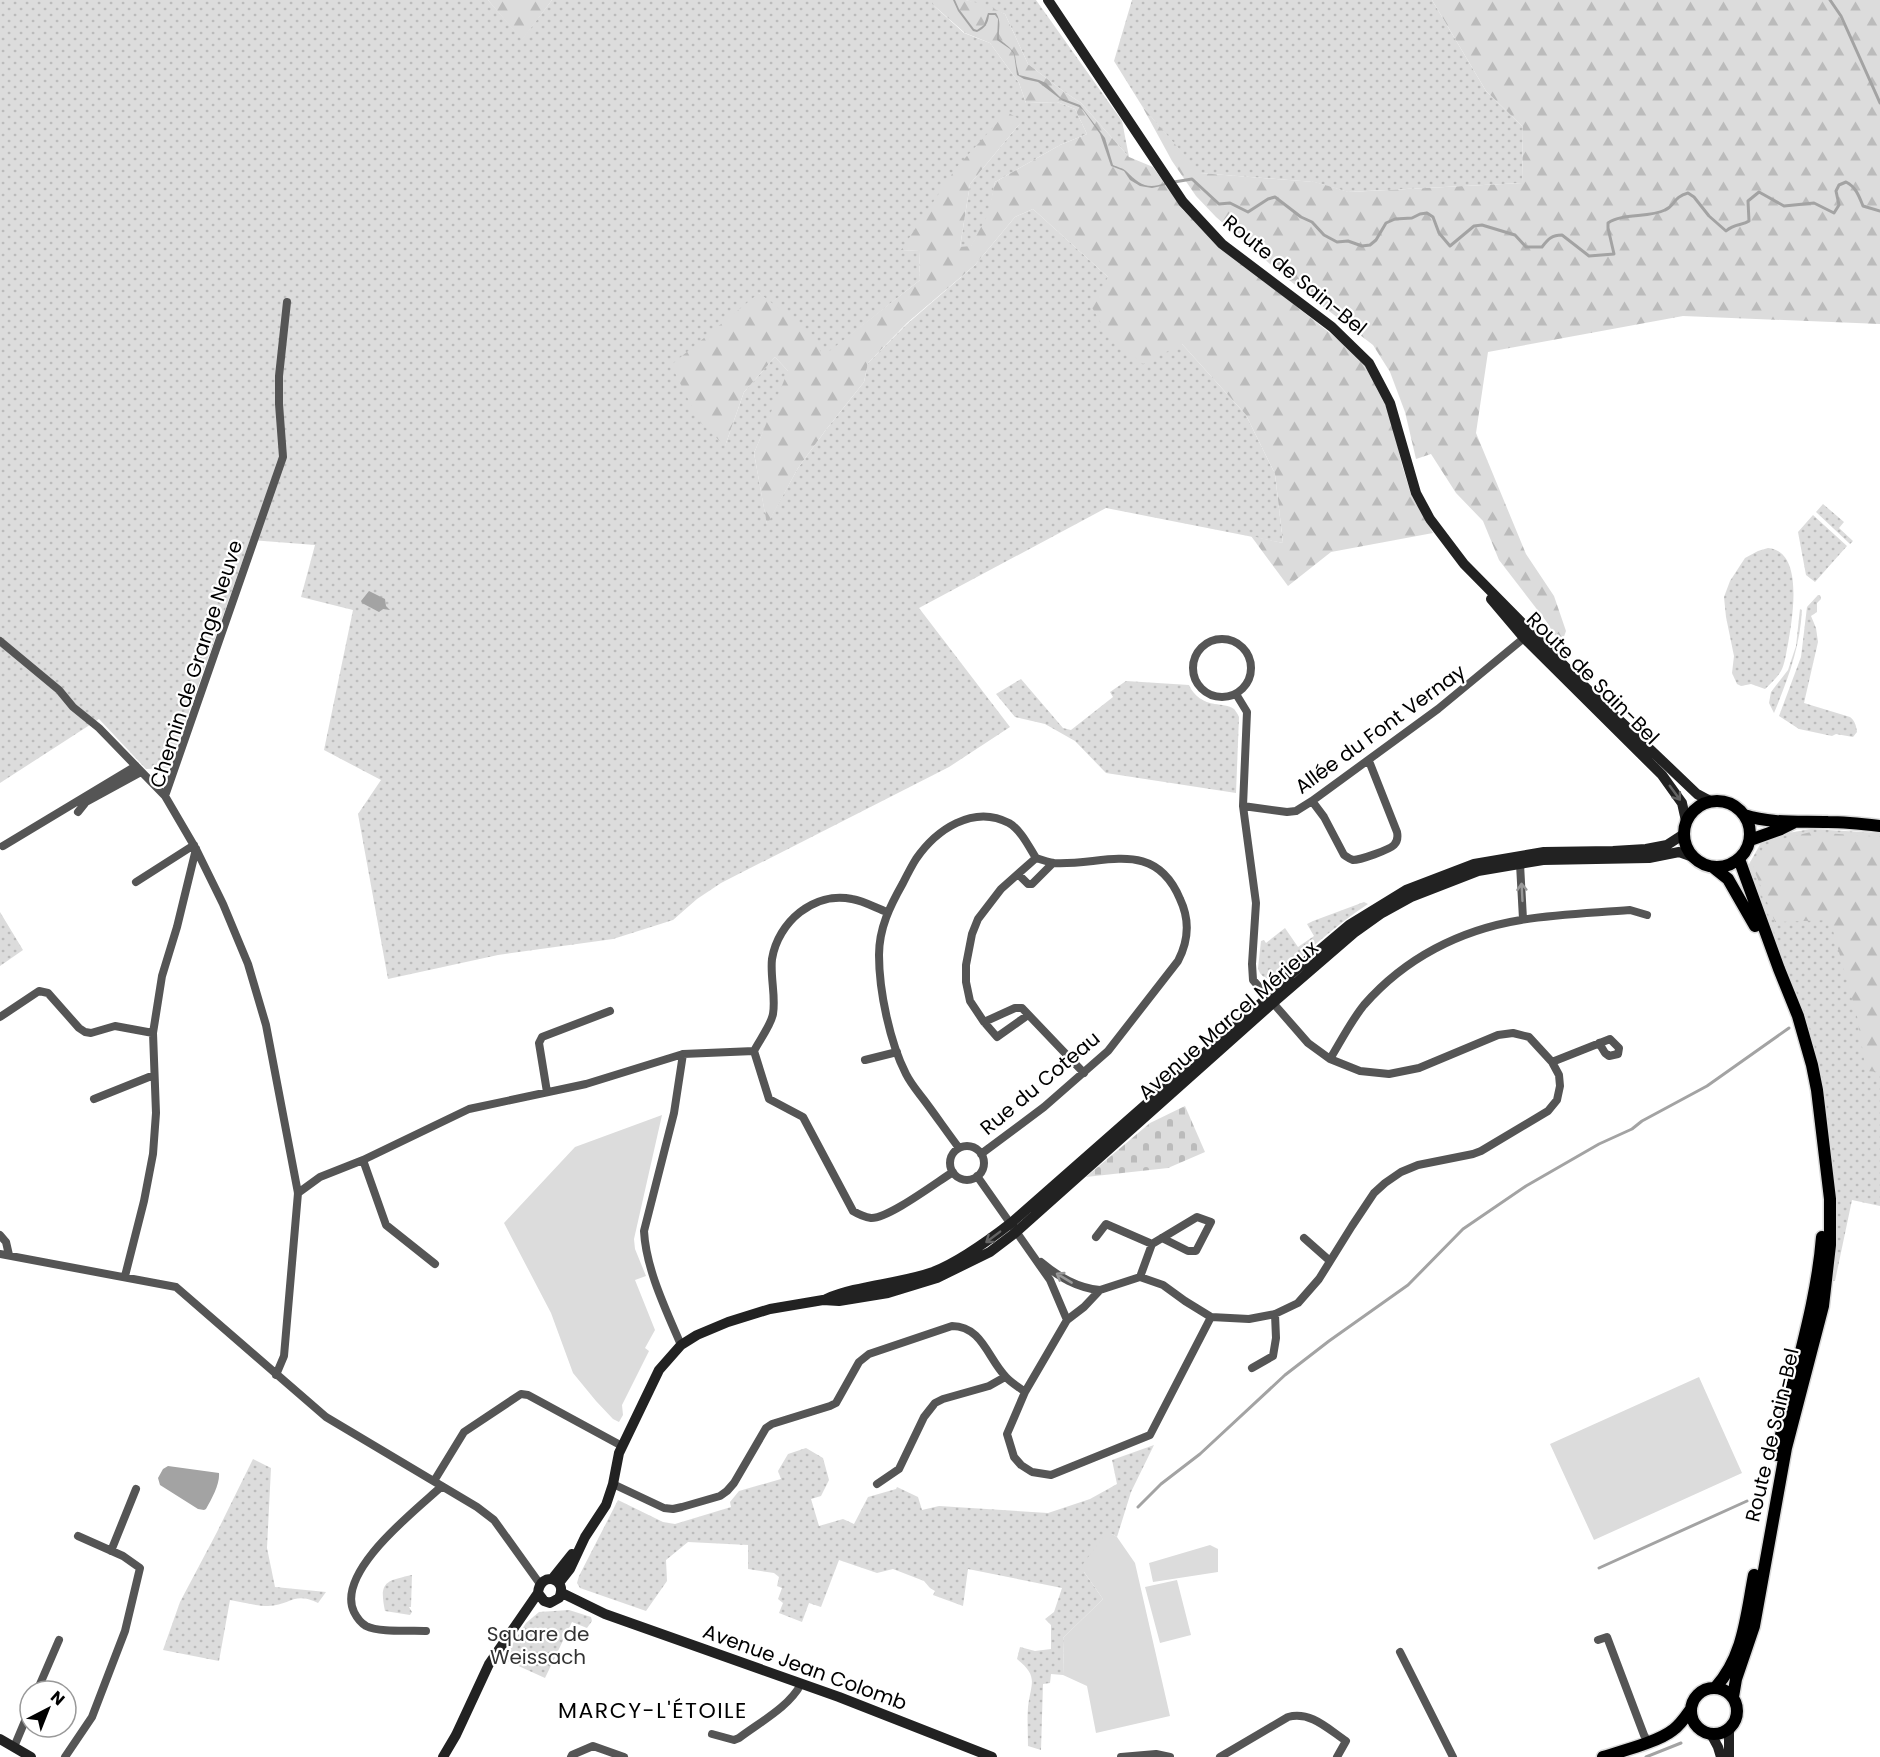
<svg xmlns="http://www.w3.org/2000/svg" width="1880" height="1757" font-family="Poppins,sans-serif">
	<defs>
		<pattern id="grass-dots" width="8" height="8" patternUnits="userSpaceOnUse" patternTransform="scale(1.5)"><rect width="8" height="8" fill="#dcdcdc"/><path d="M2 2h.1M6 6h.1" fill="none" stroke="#bbb" stroke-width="1.8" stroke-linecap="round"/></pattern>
		<pattern id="forest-firs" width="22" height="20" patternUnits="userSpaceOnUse" patternTransform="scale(1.5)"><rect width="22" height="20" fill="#dcdcdc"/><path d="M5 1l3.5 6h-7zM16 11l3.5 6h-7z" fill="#bbb"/></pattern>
		<pattern id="cemetery-stones" width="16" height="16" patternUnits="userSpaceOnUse" patternTransform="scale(1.5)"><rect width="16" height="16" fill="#dcdcdc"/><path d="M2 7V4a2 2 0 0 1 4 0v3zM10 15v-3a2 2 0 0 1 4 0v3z" fill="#bbb"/></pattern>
	</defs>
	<rect width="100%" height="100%" fill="#fff"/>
	<!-- grass -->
	<path fill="url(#grass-dots)" d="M 0,0 L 488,0 L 522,39 L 552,0 L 932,0 L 932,4 L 964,33 L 990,43 L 1019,83 L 1026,103 L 1057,102 L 1075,109 L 1087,134 L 1060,145 L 995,182 L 989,214 L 971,247 L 960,247 L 970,184 L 1022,121 L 902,250 L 919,251 L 920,280 L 823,357 L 759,293 L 725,446 L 744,392 L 775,357 L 789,372 L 754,453 L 767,524 L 798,468 L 825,431 L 864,382 L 868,363 L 907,324 L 975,265 L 1015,217 L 1033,209 L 1182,344 L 1246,415 L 1275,474 L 1283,543 L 1106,508 L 919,608 L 1010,727 L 949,767 L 721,883 L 697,899 L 673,920 L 613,939 L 498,955 L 388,979 L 358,814 L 381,780 L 324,750 L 353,610 L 301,597 L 315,545 L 250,540 L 169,768 L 146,769 L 99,719 L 0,783 Z
		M 966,0 L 1036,0 L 1122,121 L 1129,157 L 1081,103 L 1063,91 L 1028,64 L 1005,14 Z
		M 1132,0 L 1432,0 L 1486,91 L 1523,127 L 1522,183 L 1348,192 L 1314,182 L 1199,173 L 1142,106 L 1114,61 Z
		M 1823,504 L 1844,522 L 1839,528 L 1853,541 L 1850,544 L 1816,512 Z
		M 1813,515 L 1847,546 L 1815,582 L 1806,575 L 1798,532 Z
		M 1768,548 C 1805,551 1792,620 1788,644 C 1786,653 1785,664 1781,671 C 1777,678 1770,684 1765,689 L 1751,684 L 1741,686 L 1737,684 L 1732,673 L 1734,656 L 1726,617 L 1724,597 L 1730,581 L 1745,558 L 1758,551 Z
		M 1818,595 L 1820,595 L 1821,599 L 1817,603 L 1817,612 L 1811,616 L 1816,628 L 1818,642 L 1804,703 L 1850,717 C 1855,721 1856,725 1857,732 L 1853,737 L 1836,734 L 1832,736 L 1799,729 L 1779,716 L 1801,657 L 1807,607 Z
		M 1800,609 L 1802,610 C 1800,647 1788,679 1774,713 L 1769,703 L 1771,692 L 1788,670 L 1796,646 Z
		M 1021,679 L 1063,728 L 1071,730 L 1113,697 L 1110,692 L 1126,681 L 1189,685 C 1193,695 1204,703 1215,704 C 1221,705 1229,705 1234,709 C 1235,710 1239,716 1239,717 L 1236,793 L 1106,773 L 1075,741 L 1045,724 L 1015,717 L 996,694 Z
		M 1811,829 L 1880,833 L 1880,1206 L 1852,1200 L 1835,1281 L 1829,1281 L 1832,1169 L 1824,1101 L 1806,1022 L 1783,966 L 1748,866 L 1762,841 L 1777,835 Z
		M 1364,902 L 1368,904 C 1336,925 1308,950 1281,976 C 1272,981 1261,980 1258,968 L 1261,941 L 1264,940 L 1266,943 L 1285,928 L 1298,947 L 1314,936 L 1307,924 L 1313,921 Z
		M 0,912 L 23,950 L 0,966 Z
		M 1154,1445 L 1131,1492 L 1117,1537 L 1112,1534 L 1084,1572 L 1103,1599 L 1063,1638 L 1064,1640 L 1063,1675 L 1051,1674 L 1050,1683 L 1043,1684 L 1041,1750 L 1028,1746 C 1028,1733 1027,1720 1028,1707 C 1031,1682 1039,1677 1017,1659 L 1020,1647 L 1035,1651 L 1051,1649 L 1051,1625 L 1045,1619 L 1054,1612 L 1062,1588 L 968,1569 L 963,1606 L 933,1595 L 935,1591 L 930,1588 L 924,1581 L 893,1569 L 877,1573 L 839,1560 L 821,1607 L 809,1603 L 802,1622 L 779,1613 L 783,1603 L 778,1599 L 782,1588 L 777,1586 L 779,1577 L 774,1573 L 748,1569 L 748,1545 L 688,1542 L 666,1560 L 667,1581 L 646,1611 L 580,1588 L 577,1583 L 579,1576 L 618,1500 L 663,1522 L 675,1524 L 731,1507 L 730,1502 L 739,1491 L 781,1479 L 778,1471 L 788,1454 L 806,1448 L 823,1458 L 829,1480 L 821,1496 L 811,1499 L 819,1526 L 843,1519 L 854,1524 L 868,1497 L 896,1489 L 897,1487 L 918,1497 L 922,1510 L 939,1506 L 1048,1513 L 1090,1499 L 1117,1484 L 1112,1460 Z
		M 253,1459 L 271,1468 L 267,1548 L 275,1587 L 326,1592 L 318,1603 C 294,1591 291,1605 268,1606 C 256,1606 242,1602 230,1600 L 219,1661 L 163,1650 L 180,1602 L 217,1532 Z
		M 412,1575 L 411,1607 L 409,1607 L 412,1612 L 410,1615 L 385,1611 C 379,1582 385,1581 412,1575 Z
		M 569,1610 L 591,1617 L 592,1621 L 587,1628 L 572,1622 L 545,1678 L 503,1659 L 526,1623 L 539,1612 Z"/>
	<!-- forest -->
	<path fill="url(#forest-firs)" d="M 488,0 L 552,0 L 522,40 Z
		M 932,0 L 966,0 L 986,5 L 1005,14 L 1028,64 L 1063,91 L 1081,103 L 1129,157 L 1153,167 L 1183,210 L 1219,245 L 1360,357 L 1374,379 L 1391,418 L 1402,465 L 1411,494 L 1433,533 L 1331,552 L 1288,586 L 1251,536 L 1283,543 L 1275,474 L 1246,415 L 1182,344 L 1143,364 L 1109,337 L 1091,306 L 1108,277 L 1033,209 L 1015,217 L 975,265 L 907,323 L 868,363 L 864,382 L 825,431 L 798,468 L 767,525 L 754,453 L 788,371 L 775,357 L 744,392 L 725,446 L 699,421 L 671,365 L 759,293 L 812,334 L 823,356 L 920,280 L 919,251 L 901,250 L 956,168 L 1007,112 L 1022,121 L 970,184 L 960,247 L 971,246 L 988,214 L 995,182 L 1060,145 L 1087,134 L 1075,109 L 1057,102 L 1026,103 L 1019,83 L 990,43 L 965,33 L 932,4 Z
		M 1432,0 L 1880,0 L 1880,324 L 1683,316 L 1488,352 L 1476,433 L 1526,554 L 1554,596 L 1566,631 L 1561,645 L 1546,621 L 1499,560 L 1483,521 L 1456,493 L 1431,454 L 1416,459 L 1405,412 L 1390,372 L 1373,345 L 1285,277 L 1216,217 L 1196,196 L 1172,161 L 1142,106 L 1200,173 L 1315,182 L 1349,192 L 1522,183 L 1523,127 L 1486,91 Z
		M 1811,832 L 1880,837 L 1880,1072 L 1866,1071 L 1857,1016 L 1830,920 L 1775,922 L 1753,867 L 1764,846 L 1778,840 Z"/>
	<!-- cemetery -->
	<path fill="url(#cemetery-stones)" d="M 1185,1106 L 1205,1152 L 1168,1168 L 1086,1177 L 1150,1123 Z"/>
	<!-- garden -->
	<path fill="#dcdcdc" d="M 662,1115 L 634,1239 L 635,1249 L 646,1276 L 635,1280 L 655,1330 L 645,1348 L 649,1351 L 622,1405 L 623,1415 L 619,1422 L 613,1419 L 596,1401 L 573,1373 L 551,1313 L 504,1223 L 575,1147 Z
		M 1699,1377 L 1742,1473 L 1594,1540 L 1550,1444 Z
		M 1112,1534 L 1117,1537 L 1135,1563 L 1170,1716 L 1096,1733 L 1087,1686 L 1063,1675 L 1064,1640 L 1063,1638 L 1103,1599 L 1084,1572 L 1083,1564 L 1104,1536 Z
		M 1210,1545 L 1218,1549 L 1218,1572 L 1153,1582 L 1149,1563 Z
		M 1177,1580 L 1191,1635 L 1160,1643 L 1145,1587 Z"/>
	<!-- water -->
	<path fill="#a3a3a3" d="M 953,0 L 955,0 L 959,9 L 974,29 L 977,30 L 984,25 L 988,13 L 996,13 C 1002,22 998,29 999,39 C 1021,56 1012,51 1019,75 L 1039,80 L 1046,83 L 1061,98 L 1080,105 L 1105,138 L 1113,165 C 1117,167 1123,168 1126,171 C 1139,184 1147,190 1165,183 L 1166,185 L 1152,188 L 1140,186 L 1130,180 L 1124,171 L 1111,166 L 1100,134 L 1083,110 L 1079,107 L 1063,101 L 1038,82 L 1024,79 L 1017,75 L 1014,54 L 1010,49 L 997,40 L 998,19 L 995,15 L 989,15 C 988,24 985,28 977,32 L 973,31 L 958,11 Z
		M 369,591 L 385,599 L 386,606 L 390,610 L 383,609 L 379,612 L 362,603 L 361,601 Z
		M 168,1466 L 219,1473 C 220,1484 212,1498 206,1509 L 204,1510 L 198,1509 L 160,1485 L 158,1478 L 163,1469 Z"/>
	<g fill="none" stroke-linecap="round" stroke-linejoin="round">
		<!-- stream -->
		<path stroke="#a3a3a3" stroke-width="3" d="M 1830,0 L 1841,16 L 1880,103
			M 1174,182 L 1192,179 L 1219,204 L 1230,203 L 1248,212 L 1268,199 L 1275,197 L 1301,217 L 1312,222 L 1324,235 L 1337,242 L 1348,241 L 1362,246 L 1370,245 L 1376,240 L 1386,223 L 1395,219 L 1412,218 L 1420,214 L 1427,213 L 1433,217 L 1439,233 L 1450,246 L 1474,226 L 1482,225 L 1515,235 L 1526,247 L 1542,247 C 1548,239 1552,235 1562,235 L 1589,256 L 1614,254 L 1608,228 L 1608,223 C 1622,213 1649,218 1665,210 C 1675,206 1673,197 1688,193 L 1694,197 L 1709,216 L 1726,231 C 1735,223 1742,226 1749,221 L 1748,201 L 1759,192 L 1784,206 L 1814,203 L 1834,213 L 1839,205 L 1836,191 L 1839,185 L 1846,182 C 1856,187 1859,196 1863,206 L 1880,211
			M 1138,1507 L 1161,1484 L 1200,1454 L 1285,1375 L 1329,1341 L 1408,1285 L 1463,1229 L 1526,1186 L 1599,1144 L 1632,1129 L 1642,1121 L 1707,1086 L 1789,1028
			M 1599,1568 L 1747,1501
			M 1646,1757 L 1681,1743"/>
		<!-- primary casing -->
		<g stroke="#dbdbdb" stroke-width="15">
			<path id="primary" d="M1684 834a33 33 0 1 1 66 0a33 33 0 1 1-66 0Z
				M 1744,815 C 1772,824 1800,821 1828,822 C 1845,822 1863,824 1880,826
				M 1750,840 L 1781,829 L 1793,823
				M 1713,867 L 1728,879 L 1755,926
				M 1777,1455 C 1790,1382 1816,1312 1822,1237
				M 1715,1688 C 1744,1656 1746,1616 1754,1575
				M1691 1711a23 23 0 1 1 46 0a23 23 0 1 1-46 0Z
				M 1733,1697 L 1736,1679 L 1754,1626 L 1786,1448 L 1823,1306 L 1830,1245 L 1830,1199 L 1817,1090 L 1812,1065 L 1798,1016 L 1779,969 L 1739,859
				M 1603,1757 C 1622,1751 1658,1742 1673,1730 C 1681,1724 1686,1716 1691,1709"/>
		</g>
		<!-- street -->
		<path stroke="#555" stroke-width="8" d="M1193 668a29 29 0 1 1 58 0a29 29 0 1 1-58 0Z
			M 0,641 L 59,690 L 73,707 L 99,728 L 165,796
			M 1312,801 L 1324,817 L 1344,855 C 1347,857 1349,859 1353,860 C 1360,860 1389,850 1394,845 C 1398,841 1398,837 1397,832 L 1369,761
			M 1243,806 L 1287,812 L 1296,811 L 1312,801 L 1438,709 L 1524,638 L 1528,638
			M 78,812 L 86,802 L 141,772
			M 3,846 L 136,766
			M 1036,858 L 1001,889 L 978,919 L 972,934 L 966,965 L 966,982 L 970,1001 L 984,1022 L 1015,1008 L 1022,1008 L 1084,1073
			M 1520,864 L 1523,919
			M 1018,874 L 1028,884 L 1032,884 L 1053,863
			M 136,882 L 194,845
			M 0,1017 L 39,991 L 48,993 L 79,1028 L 85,1032 L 91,1033 L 115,1026 L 153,1033
			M 984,1022 L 997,1037 L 1028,1015
			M 754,1051 C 759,1041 771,1025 773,1014 C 776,996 770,977 772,959 C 778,922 814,891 852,899 C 864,901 876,908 887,912
			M 1330,1059 C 1341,1041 1351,1021 1364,1005 C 1405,958 1460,930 1521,920 C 1557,914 1594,913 1630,910 L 1647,915
			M 865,1060 L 897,1052
			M 1552,1062 L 1610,1039 L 1619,1048 L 1618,1054 L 1609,1056 L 1605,1053 L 1599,1043
			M 547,1092 L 539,1043 L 542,1037 L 610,1011
			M 94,1099 L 154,1075
			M950 1163a17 17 0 1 1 34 0a17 17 0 1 1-34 0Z
			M 959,1148 C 947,1132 936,1116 924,1100 C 918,1092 911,1084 906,1074 C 890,1043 879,991 879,955 C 879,928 890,906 903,883 C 907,875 911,867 916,859 C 936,830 973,804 1009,823 C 1021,830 1029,847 1036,858
			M 981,1154 L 1044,1107 L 1108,1051 L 1178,961 C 1189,940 1190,920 1180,899 C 1154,837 1103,866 1054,863 C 1048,862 1042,860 1036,858
			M 363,1160 L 386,1225 L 435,1264
			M 977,1176 L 1050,1280 L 1067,1320
			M 298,1193 L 320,1177 L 363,1160 L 469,1109 L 586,1084 L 683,1054 L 754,1051 L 769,1099 L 803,1117 L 853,1211 C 858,1214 864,1217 871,1218 C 888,1219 937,1182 953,1172
			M 0,1235 L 6,1242 L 9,1255
			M 1096,1237 L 1106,1224 L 1152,1244
			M 1304,1238 L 1330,1261
			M 0,1254 L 176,1287 L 326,1417 L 477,1507 L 494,1520 L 540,1584
			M 1041,1262 C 1059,1277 1077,1288 1100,1290
			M 125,1276 L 144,1201 L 153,1154 L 156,1113 L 153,1033 L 162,976 L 177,927 L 196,849
			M 1140,1277 L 1152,1244 L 1197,1217 L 1211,1222 L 1196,1251 L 1188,1251 L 1162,1238
			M 1211,1317 L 1150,1435 L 1051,1475 L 1032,1472 L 1021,1465 L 1014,1457 L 1007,1434 L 1025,1392 L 1067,1320 L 1084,1307 L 1100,1290 L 1140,1277 L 1163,1285 L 1185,1301 L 1211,1317 L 1249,1319 L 1275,1314 L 1298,1303 L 1319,1279 L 1352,1226 L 1374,1193 L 1385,1183 L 1401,1172 L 1418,1165 L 1473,1154 L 1481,1151 L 1548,1111 L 1557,1100 L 1560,1086 L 1559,1075 L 1552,1062 L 1529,1037 L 1513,1033 L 1498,1035 L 1419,1068 L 1389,1074 L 1360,1071 L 1330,1059 L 1308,1043 L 1253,980 L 1252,964 L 1256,903 L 1243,806 L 1247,712 L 1236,694
			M 681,1345 C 666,1310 646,1269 644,1231 L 674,1113 L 683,1054
			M 1252,1368 L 1273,1356 L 1276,1338 L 1275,1314
			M 276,1375 L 284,1356 L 298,1193 L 266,1025 L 248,964 L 223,904 L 196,849 L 165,796 L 283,457 L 279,404 L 279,376 L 287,302
			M 434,1481 L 464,1432 L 521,1394 L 528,1395 L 622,1446
			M 613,1484 L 664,1508 L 673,1509 L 682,1507 L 720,1496 L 727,1491 L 734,1483 L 766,1428 L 772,1424 L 830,1406 L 836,1403 L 859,1362 L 869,1354 L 952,1326 C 982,1326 988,1359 1006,1377 C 1011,1383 1019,1387 1025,1392
			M 877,1484 L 899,1469 L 924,1417 L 935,1403 L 943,1399 L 989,1386 L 1005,1377
			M 111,1551 L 136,1489
			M 426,1631 C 410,1630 380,1633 366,1626 C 361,1623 357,1618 354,1612 C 335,1572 416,1510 442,1486
			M 1598,1640 L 1607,1637 L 1644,1735 L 1648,1742
			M 1400,1652 L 1453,1757
			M 37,1691 L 59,1640
			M 712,1734 L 734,1740 L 739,1738 C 760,1722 789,1707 801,1684
			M 14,1747 L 30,1709
			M 65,1757 L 92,1717 L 125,1631 L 140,1568 L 123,1556 L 78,1536
			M 571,1757 L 572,1755 L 593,1746 L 624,1757
			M 1121,1757 L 1156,1754 L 1170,1757
			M 1220,1757 L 1288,1717 C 1311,1711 1328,1729 1346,1741 L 1337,1757"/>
		<!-- secondary -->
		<path stroke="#222" stroke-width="10" d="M 1048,0 L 1183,202 L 1222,244 L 1332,327 L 1369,363 L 1390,403 L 1416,493 L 1430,519 L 1464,564 L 1591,693 L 1697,794 L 1710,801
			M 1491,599 L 1524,638 L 1662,775 L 1682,803 L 1686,821
			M 826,1299 C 858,1285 899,1284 933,1272 C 959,1262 989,1240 1011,1223 L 1268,997 L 1291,974 L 1349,925 L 1406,890 L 1474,864 L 1544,852 L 1613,851 L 1646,849 L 1667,845 L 1684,834
			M 552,1579 L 572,1554
			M 559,1583 L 570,1569 L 585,1537 L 606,1505 L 613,1484 L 619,1453 L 659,1370 L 681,1345 L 697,1335 L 728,1322 L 770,1309 L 823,1300 L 839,1301 L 888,1293 L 937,1278 L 990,1252 L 1015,1233 L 1274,1002 L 1354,933 L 1382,913 L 1411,897 L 1478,871 L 1543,860 L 1649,858 L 1679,852 L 1693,857
			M 562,1593 L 605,1614 L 839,1697 L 992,1757
			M 1729,1729 L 1729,1757
			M 1711,1734 L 1718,1747 L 1721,1757
			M 0,1739 L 31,1757
			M 443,1757 L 456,1735 L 489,1664 L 538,1593 C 540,1570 569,1578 559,1598 L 550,1603 L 544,1601 L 538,1593"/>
		<!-- primary -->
		<use href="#primary" stroke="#000" stroke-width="12"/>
	</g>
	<!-- one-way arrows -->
	<defs><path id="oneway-shaft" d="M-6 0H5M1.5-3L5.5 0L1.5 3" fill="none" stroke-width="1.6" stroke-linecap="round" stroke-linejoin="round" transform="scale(1.5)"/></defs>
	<g stroke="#646464">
		<use href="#oneway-shaft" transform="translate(1675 793) rotate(54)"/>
		<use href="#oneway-shaft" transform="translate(993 1237) rotate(143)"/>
	</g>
	<g stroke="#999">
		<use href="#oneway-shaft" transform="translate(1522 892) rotate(-93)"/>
		<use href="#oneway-shaft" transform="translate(1064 1278) rotate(-149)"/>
	</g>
	<g text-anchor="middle" stroke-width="4.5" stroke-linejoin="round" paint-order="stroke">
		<!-- street labels -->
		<g font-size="20" fill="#000" stroke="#fff">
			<text transform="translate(1295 275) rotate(39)" y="7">Route de Sain-Bel</text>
			<text transform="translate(196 664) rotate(-72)" y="7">Chemin de Grange Neuve</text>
			<text transform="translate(1593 678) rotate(45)" y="7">Route de Sain-Bel</text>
			<text transform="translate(1380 729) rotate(-36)" y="7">Allée du Font Vernay</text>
			<text transform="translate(1228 1020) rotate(-41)" y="7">Avenue Marcel Mérieux</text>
			<text transform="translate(1040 1083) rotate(-40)" y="7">Rue du Coteau</text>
			<text transform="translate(1772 1435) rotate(-77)" y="7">Route de Sain-Bel</text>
			<text transform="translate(805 1667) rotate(20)" y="7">Avenue Jean Colomb</text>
		</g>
		<!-- park labels -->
		<g font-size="20" fill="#333" stroke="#fff">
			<text x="538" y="1641">Square de<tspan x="538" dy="23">Weissach</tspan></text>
		</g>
		<!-- quarter labels -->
		<g font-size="22" letter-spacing="1.5" fill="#000" stroke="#fff">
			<text x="653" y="1718">MARCY-L'ÉTOILE</text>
		</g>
	</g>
	<!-- north arrow -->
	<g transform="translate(48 1709) rotate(42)"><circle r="28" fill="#ffffff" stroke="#999999" stroke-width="1.5"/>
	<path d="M0-4.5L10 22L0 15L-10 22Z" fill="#000000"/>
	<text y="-9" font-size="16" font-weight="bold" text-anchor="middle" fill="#000000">N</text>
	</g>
</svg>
